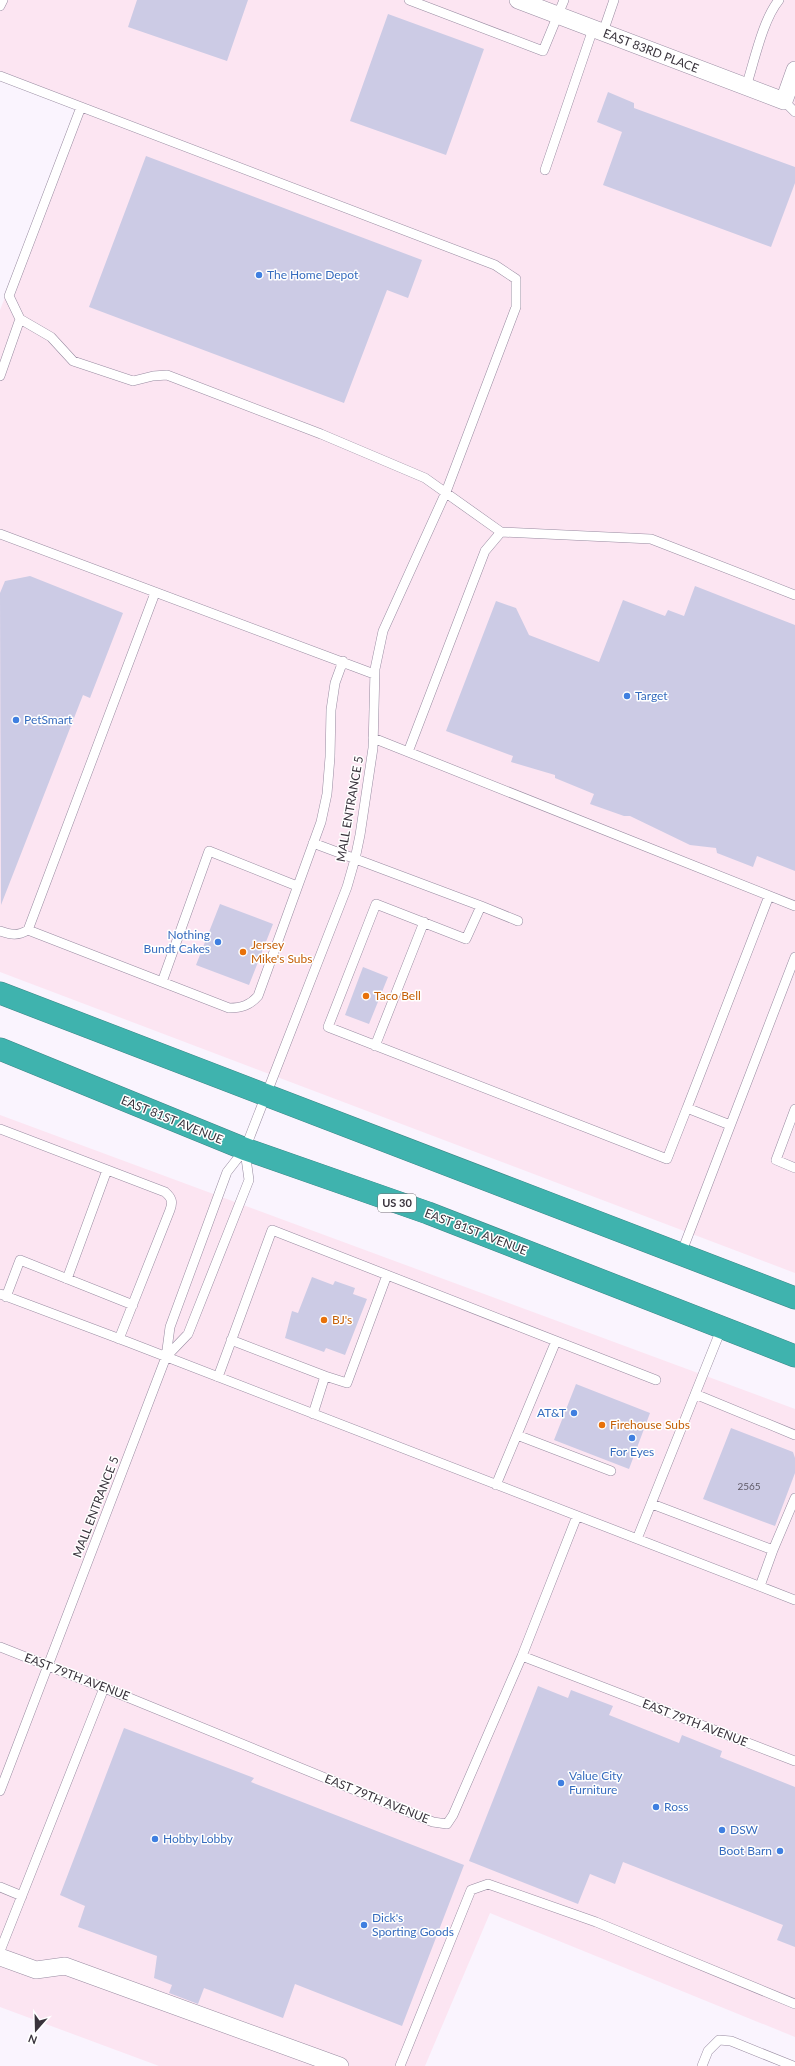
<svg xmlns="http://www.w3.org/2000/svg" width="795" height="2066" font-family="Lato,sans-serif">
	<rect width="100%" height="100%" fill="#faf4fe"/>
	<!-- commercial -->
	<path fill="#fce5f2" d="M 0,0 L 795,0 L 795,1273 L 0,972 L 0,310 L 81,107 L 0,76 Z
		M 0,1115 L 795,1409 L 795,2037 L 490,1913 L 425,2066 L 159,2066 L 0,2007 Z"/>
	<!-- building -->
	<path fill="#cccbe5" d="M 137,0 L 248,0 L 227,61 L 128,27 Z
		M 388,14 L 484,49 L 446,155 L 350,121 Z
		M 608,92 L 634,103 L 634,108 L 795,167 L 795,183 L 771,247 L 603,185 L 622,132 L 597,122 Z
		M 146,156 L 422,260 L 408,298 L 387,290 L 344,403 L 89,307 Z
		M 30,576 L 123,613 L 90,698 L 83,695 L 1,905 L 0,593 L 5,581 Z
		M 695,586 L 795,625 L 795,871 L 757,856 L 753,867 L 717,853 L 716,848 L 690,845 L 630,816 L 624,816 L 590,804 L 594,794 L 555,778 L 555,775 L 511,762 L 513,756 L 446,731 L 496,601 L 516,608 L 529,635 L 599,662 L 623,600 L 665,616 L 668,610 L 684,616 Z
		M 220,904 L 273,924 L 249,985 L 196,965 Z
		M 363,967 L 388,977 L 369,1024 L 345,1015 Z
		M 312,1277 L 333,1285 L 335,1281 L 355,1288 L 353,1294 L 367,1299 L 345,1355 L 326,1348 L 324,1352 L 285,1338 L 292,1311 L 298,1313 Z
		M 576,1384 L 650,1413 L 629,1469 L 554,1440 Z
		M 731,1428 L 793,1452 L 795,1458 L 795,1473 L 775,1526 L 703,1499 Z
		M 538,1686 L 568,1698 L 571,1690 L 613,1706 L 609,1715 L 679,1743 L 682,1735 L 722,1751 L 720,1757 L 795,1787 L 795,1947 L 777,1940 L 783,1925 L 623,1862 L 615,1884 L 590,1874 L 578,1904 L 469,1861 Z
		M 124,1728 L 254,1778 L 251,1782 L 464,1865 L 402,2026 L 295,1984 L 283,2018 L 204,1988 L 198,2004 L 169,1993 L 172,1985 L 154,1978 L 157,1956 L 78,1927 L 85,1906 L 60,1895 Z"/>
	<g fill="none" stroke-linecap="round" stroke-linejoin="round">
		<!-- lane casing -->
		<g stroke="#988ba1" stroke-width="10">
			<path id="lane" d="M 409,0 L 543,51 L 564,0
				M 0,6 L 3,0
				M 603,32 L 614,0
				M 0,76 L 495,265 L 516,279 L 516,307 L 446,492 L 383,631 L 375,669 L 373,748 L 360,835 L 355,859 L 347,887 L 245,1149 L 227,1172 L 170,1327 L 166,1357 L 0,1791
				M 746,87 C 754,62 763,19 779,0
				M 784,101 L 795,112
				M 81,107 L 9,296 L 20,319 L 51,337 L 73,361 L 133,381 L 153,376 L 167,375 L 321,434 L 425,478 L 501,532 L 651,539 L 795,595
				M 545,170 L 593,29
				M 0,376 L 20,319
				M 0,534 L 374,674
				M 373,738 L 795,906
				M 408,752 L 485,551 L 501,532
				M 313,843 L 481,906
				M 518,921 L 481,906 L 466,939 L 376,904 L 328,1027 L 667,1159 L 687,1108 L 730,1125
				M 28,930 L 229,1008 C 242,1008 250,1005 258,996 L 321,822 L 327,794 L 330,757 L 331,710 L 335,683 L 343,661
				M 0,931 C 11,935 18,936 28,930 L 155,593
				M 162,982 L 209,851 L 297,886
				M 375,1046 L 424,922
				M 687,1108 L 769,896
				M 795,1109 L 776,1160 L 795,1168
				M 0,1129 L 165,1192 C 172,1198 173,1202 170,1210 L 119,1339
				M 681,1254 L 795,957
				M 67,1279 L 107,1170
				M 0,1294 L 128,1342 L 795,1600
				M 6,1297 L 20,1260 L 133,1305
				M 231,1340 L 325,1376 L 313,1414
				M 166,1357 L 188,1334 L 249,1180 L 245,1151
				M 325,1376 L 347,1383 L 387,1275
				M 218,1377 L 272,1230 L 556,1341
				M 695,1394 L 795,1435
				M 517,1435 L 611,1471
				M 496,1485 L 556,1341 L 656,1380
				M 652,1504 L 773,1550 L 760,1586
				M 637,1539 L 722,1327
				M 773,1550 L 795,1498
				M 0,1647 L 127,1697 L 433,1822 L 447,1824 L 453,1815 L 522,1656 L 795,1761
				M 522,1656 L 577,1516
				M 0,1887 L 22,1896
				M 0,1951 L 104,1688
				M 400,2066 L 471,1890 L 488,1884 L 596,1922 L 795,2004
				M 702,2066 L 708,2051 L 719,2040 L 731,2041 L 793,2066"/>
		</g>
		<!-- street casing -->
		<g stroke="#988ba1" stroke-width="18">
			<path id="street" d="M 518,0 L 784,101 L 795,70
				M 0,1957 L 36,1970 L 65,1966 L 340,2066"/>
		</g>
		<!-- highway casing -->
		<g stroke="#3d8686" stroke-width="23">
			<path id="highway" d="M 0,993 L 795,1298
				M 0,1049 L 245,1149 L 428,1213 L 795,1356"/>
		</g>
		<!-- lane -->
		<use href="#lane" stroke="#fff" stroke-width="9"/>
		<!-- street -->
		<use href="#street" stroke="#fff" stroke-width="17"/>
		<!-- highway -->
		<use href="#highway" stroke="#3fb3ae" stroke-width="22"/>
	</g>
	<!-- markers -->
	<g fill="#3f7fe0" stroke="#fff" stroke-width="1.5">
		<circle cx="259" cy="275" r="4"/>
		<circle cx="627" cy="696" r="4"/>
		<circle cx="16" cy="720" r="4"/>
		<circle cx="218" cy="942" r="4"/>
		<circle cx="574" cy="1413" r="4"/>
		<circle cx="632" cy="1438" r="4"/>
		<circle cx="561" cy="1783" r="4"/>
		<circle cx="656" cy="1807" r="4"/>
		<circle cx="722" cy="1830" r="4"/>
		<circle cx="155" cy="1839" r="4"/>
		<circle cx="780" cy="1851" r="4"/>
		<circle cx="364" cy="1925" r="4"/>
	</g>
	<g fill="#e8710a" stroke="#fff" stroke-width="1.5">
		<circle cx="243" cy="952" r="4"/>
		<circle cx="366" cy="996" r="4"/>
		<circle cx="324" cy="1320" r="4"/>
		<circle cx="602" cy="1425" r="4"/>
	</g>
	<g text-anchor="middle" stroke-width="3" stroke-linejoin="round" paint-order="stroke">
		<!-- number labels -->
		<g font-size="10" fill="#5e5966">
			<text x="749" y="1490">2565</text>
		</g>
		<!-- shield labels -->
		<rect fill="#fff" stroke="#747076" stroke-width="1" x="378" y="1194" width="38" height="18" rx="3"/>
		<g font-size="11" font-weight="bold" fill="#39333c">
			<text x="397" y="1207">US 30</text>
		</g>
		<!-- street labels -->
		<g font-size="12" fill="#39333c" stroke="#fff">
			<text transform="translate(651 51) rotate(21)" y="4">EAST 83RD PLACE</text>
			<text transform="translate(350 809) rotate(-80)" y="4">MALL ENTRANCE 5</text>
			<text transform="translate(172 1120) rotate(22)" y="4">EAST 81ST AVENUE</text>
			<text transform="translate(476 1232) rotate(21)" y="4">EAST 81ST AVENUE</text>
			<text transform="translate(96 1507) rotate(-69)" y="4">MALL ENTRANCE 5</text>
			<text transform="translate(77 1677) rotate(21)" y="4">EAST 79TH AVENUE</text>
			<text transform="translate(695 1723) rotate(21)" y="4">EAST 79TH AVENUE</text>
			<text transform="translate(377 1799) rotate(22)" y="4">EAST 79TH AVENUE</text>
		</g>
		<!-- shop labels -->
		<g font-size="12" fill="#366cbe" stroke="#fff" text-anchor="start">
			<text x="267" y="279">The Home Depot</text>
			<text x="635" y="700">Target</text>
			<text x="24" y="724">PetSmart</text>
			<text x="210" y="939" text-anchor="end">Nothing<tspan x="210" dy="14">Bundt Cakes</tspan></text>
			<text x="566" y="1417" text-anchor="end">AT&amp;T</text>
			<text x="632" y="1456" text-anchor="middle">For Eyes</text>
			<text x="569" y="1780">Value City<tspan x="569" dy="14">Furniture</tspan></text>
			<text x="664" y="1811">Ross</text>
			<text x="730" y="1834">DSW</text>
			<text x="163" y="1843">Hobby Lobby</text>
			<text x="772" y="1855" text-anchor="end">Boot Barn</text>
			<text x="372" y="1922">Dick's<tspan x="372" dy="14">Sporting Goods</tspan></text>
		</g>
		<!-- food labels -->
		<g font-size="12" fill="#c56008" stroke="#fff" text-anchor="start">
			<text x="251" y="949">Jersey<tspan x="251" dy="14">Mike's Subs</tspan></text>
			<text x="374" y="1000">Taco Bell</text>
			<text x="332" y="1324">BJ's</text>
			<text x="610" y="1429">Firehouse Subs</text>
		</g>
	</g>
	<!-- north arrow -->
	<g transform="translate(36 2030) rotate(200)" stroke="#ffffff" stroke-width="3" paint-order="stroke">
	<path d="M0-3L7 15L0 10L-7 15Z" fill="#39333c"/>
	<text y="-6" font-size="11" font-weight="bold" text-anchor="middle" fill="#39333c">N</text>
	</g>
</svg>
